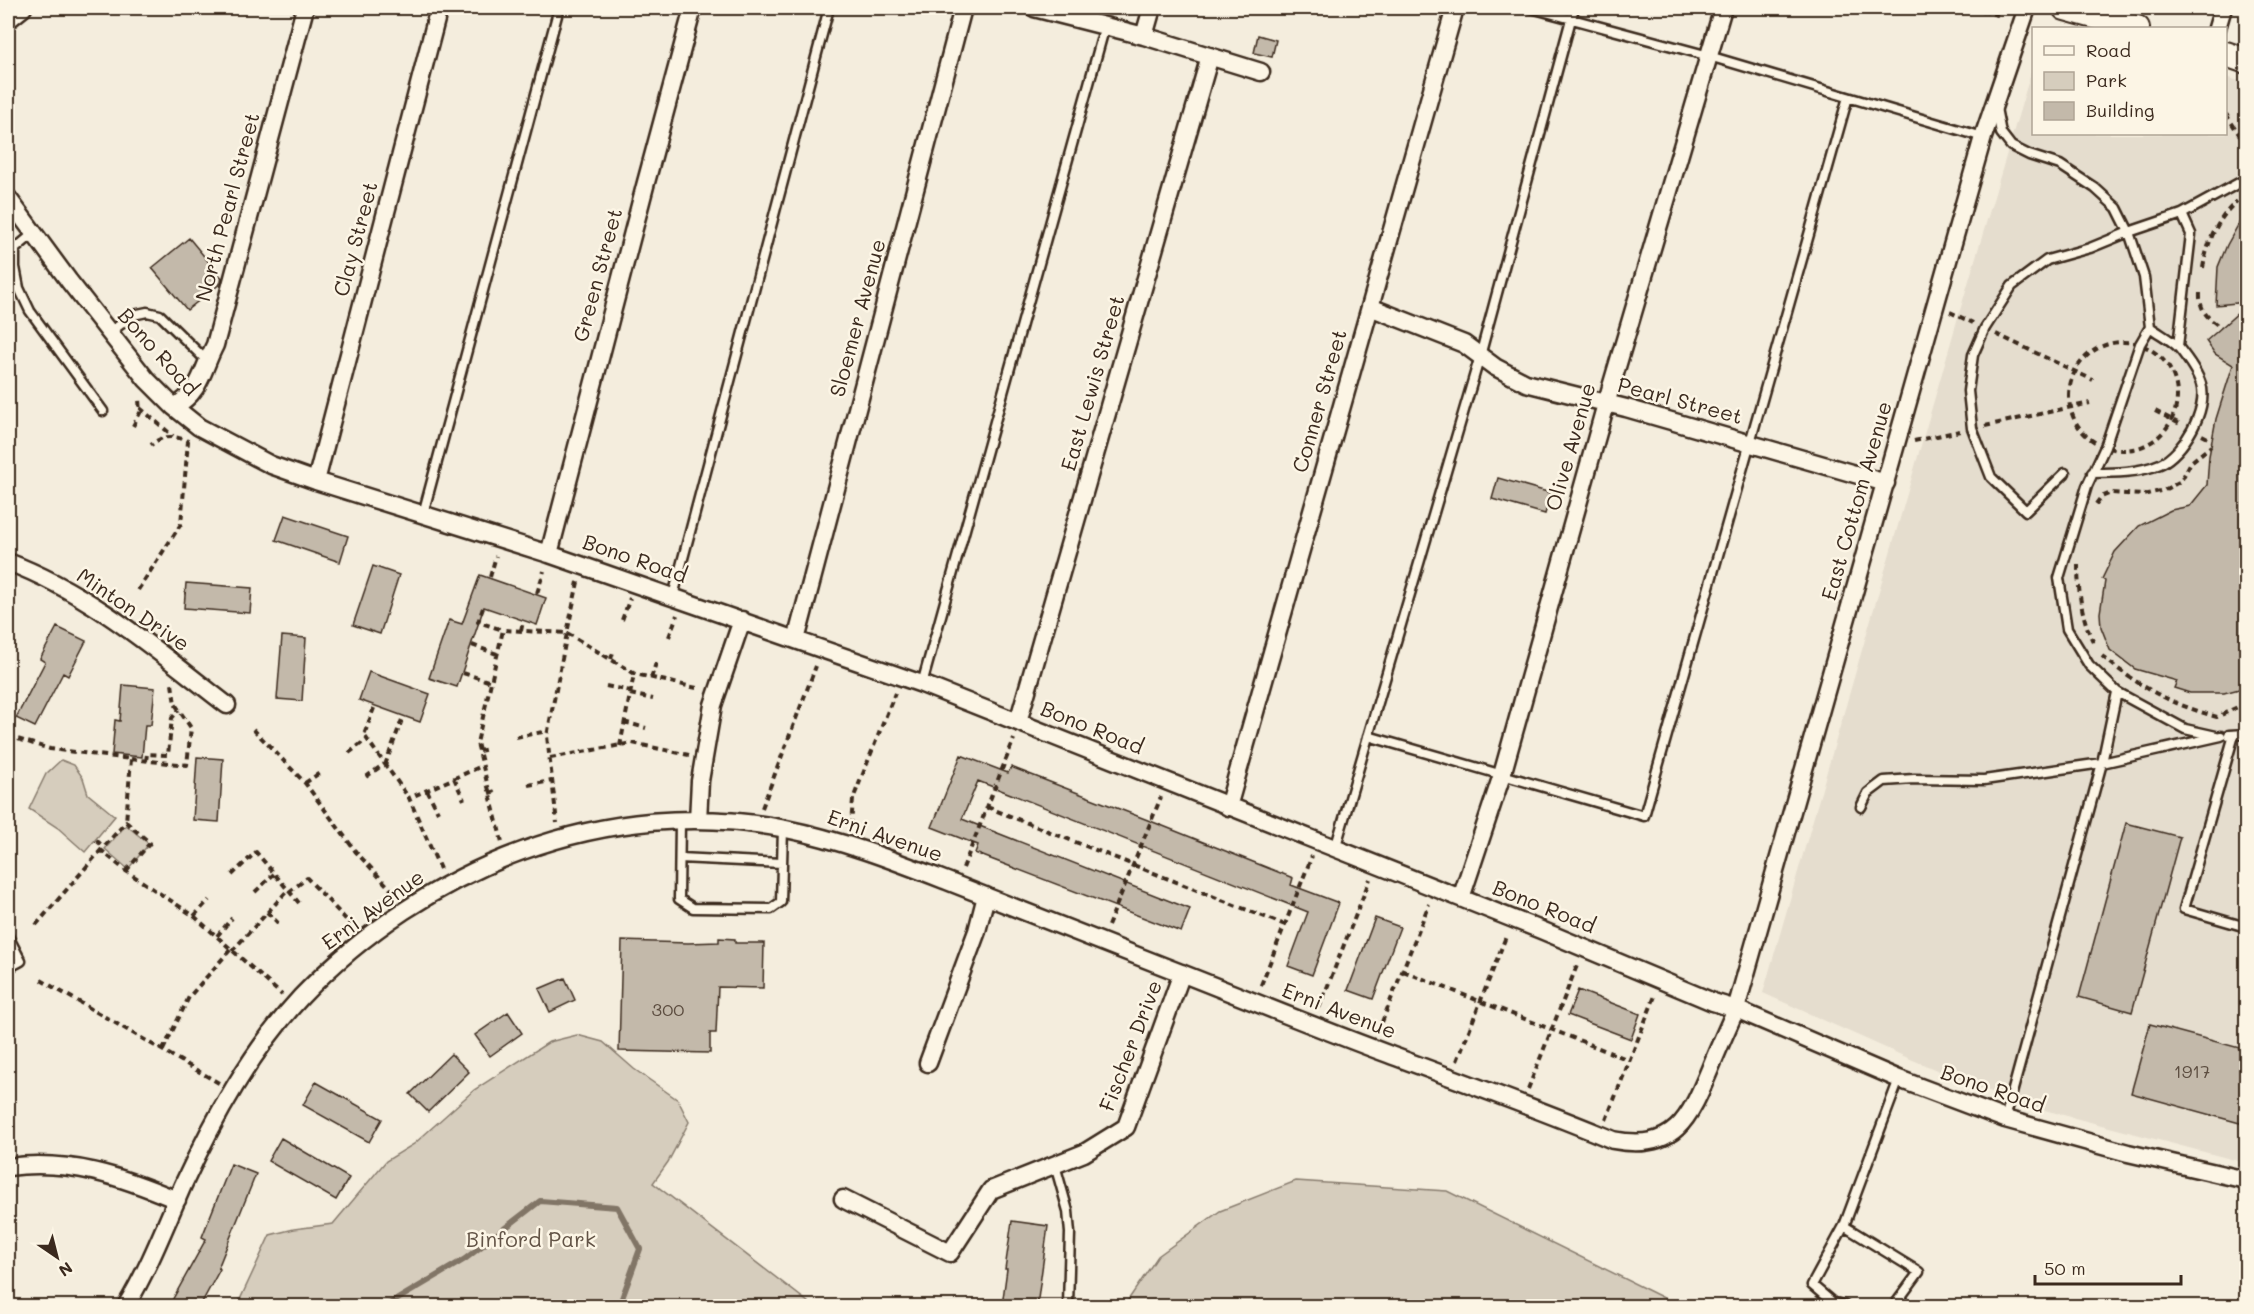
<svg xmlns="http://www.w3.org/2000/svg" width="2254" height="1314" font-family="Mali,sans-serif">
	<rect width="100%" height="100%" fill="#f4eddd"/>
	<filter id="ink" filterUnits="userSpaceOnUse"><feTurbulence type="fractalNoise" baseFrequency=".0167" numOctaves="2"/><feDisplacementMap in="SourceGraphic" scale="12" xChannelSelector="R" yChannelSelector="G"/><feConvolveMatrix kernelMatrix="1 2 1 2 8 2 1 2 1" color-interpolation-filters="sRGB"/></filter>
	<g filter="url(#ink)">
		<!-- built -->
		<path fill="#e5ddce" d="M 2033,66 L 2034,134 L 2226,134 L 2226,77 L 2246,83 L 2246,1163 L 2033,1107 L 1975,1086 L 1908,1058 L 1763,993 L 1961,307 Z"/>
		<!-- green -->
		<path fill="#d6cdbd" stroke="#887c6e" stroke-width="1.5" d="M 61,760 L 74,765 L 83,778 L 88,794 L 115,816 L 85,852 L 58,828 L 29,809 L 46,774 Z
			M 126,825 L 149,844 L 128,869 L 105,849 Z
			M 577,1035 L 603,1042 L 634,1069 L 678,1100 L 689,1122 L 668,1162 L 653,1183 L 813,1306 L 237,1306 L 270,1235 L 294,1229 L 333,1224 L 386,1161 L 414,1144 L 474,1090 L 549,1042 Z
			M 1296,1181 L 1447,1191 L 1680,1306 L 1124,1306 L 1158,1256 L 1220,1211 Z"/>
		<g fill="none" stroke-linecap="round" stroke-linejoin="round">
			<!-- stream -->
			<path stroke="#817466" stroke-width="6" d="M 386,1306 L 465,1259 L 540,1201 L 617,1207 L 640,1249 L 621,1301 L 615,1306"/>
		</g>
		<!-- building -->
		<path fill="#c3b9aa" stroke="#3b2a1e" stroke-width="1.5" d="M 1258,35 L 1276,40 L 1272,57 L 1254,53 Z
			M 2247,209 L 2247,302 L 2216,305 L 2218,267 L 2227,245 Z
			M 189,238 L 222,278 L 221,283 L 187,310 L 152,268 Z
			M 2247,305 L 2247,687 L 2224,693 L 2190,693 L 2174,688 L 2177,681 L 2135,669 L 2110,650 L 2101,627 L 2100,613 L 2105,581 L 2102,579 L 2115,552 L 2139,526 L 2171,510 L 2190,506 L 2207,485 L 2209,456 L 2216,419 L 2233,365 L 2215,354 L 2206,341 Z
			M 1498,478 L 1551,493 L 1545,514 L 1492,499 Z
			M 285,515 L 348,536 L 340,562 L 276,540 Z
			M 373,566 L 399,575 L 380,634 L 353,625 Z
			M 480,575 L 546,598 L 537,625 L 484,607 L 457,687 L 429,678 L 449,620 L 462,624 Z
			M 186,583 L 252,588 L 250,613 L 184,608 Z
			M 57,627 L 86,641 L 68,676 L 63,673 L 35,727 L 16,718 L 45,662 L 40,659 Z
			M 282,636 L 306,638 L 302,701 L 277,699 Z
			M 369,672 L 430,694 L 420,722 L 359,700 Z
			M 123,685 L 155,688 L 151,725 L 145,725 L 142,757 L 112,754 L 115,720 L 120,721 Z
			M 961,755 L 1008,773 L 1011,767 L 1158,824 L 1293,878 L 1291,885 L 1339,903 L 1312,975 L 1288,966 L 1308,912 L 978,781 L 962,819 L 1190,909 L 1181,932 L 975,853 L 978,845 L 932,827 Z
			M 197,757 L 223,759 L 219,822 L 193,820 Z
			M 2126,823 L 2180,837 L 2132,1012 L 2079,997 Z
			M 1375,918 L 1400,927 L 1373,999 L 1348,990 Z
			M 719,938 L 735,939 L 735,943 L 764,943 L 763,988 L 718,987 L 716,1033 L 710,1033 L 710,1053 L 619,1051 L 622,941 L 688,943 L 719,942 Z
			M 565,978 L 575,1000 L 550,1012 L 539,989 Z
			M 1578,990 L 1640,1014 L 1631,1039 L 1568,1015 Z
			M 508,1012 L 522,1033 L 490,1056 L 475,1035 Z
			M 2150,1024 L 2247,1050 L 2247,1125 L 2131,1093 Z
			M 451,1054 L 469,1072 L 428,1112 L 410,1094 Z
			M 316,1082 L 382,1119 L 369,1142 L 303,1105 Z
			M 281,1138 L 349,1178 L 336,1200 L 268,1161 Z
			M 231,1164 L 256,1174 L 218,1268 L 220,1269 L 200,1306 L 169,1306 L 206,1239 L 202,1237 Z
			M 1012,1221 L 1048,1226 L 1037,1306 L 1002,1306 L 1007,1269 L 1005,1269 Z"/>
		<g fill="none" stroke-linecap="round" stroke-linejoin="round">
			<!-- service casing -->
			<g stroke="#3b2a1e" stroke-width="13">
				<path id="service" d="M 1531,8 L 1709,56 L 1983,137
					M 1996,108 L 2001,133 L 2011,146 L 2029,155 L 2060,165 L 2095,188 L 2117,208 L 2129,232 L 2144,277 L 2150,327 L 2140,344 L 2105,447 L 2087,486 L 2059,578 L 2067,629 L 2089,665 L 2117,692 L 2102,763 L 2005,1119
					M 8,244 L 15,249 L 34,233
					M 15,249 L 15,267 L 19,288 L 30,311 L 103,411
					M 109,333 L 133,315 L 147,312 L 160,315 L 207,361
					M 2178,346 L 2191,234 L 2182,214
					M 2065,473 L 2026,511 L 1991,477 L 1972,428 L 1968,391 L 1973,355 L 1985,328 L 2012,286 L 2047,260 L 2090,248 L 2129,232 L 2182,214 L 2246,179
					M 2092,473 C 2114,473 2139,473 2160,464 C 2183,454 2209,409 2201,384 C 2197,371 2187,358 2179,348 C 2172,340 2159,334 2150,327
					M 423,514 L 559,8
					M 673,596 L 829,8
					M 922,684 L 1105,26
					M 2117,692 L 2185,729 L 2216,736
					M 2229,735 L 2246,734
					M 2234,735 L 2184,909 L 2246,927
					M 1368,736 L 1644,816 L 1848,97
					M 1861,807 L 1868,793 L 1884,781 L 1914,779 L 1984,780 L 2102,763 L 2221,736
					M 680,821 L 679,899 L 693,908 L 771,909 L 781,902 L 783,828
					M 1335,849 L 1480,356 L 1574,8
					M 680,858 L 782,863
					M 8,936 L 21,961 L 8,968
					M 1055,1165 L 1068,1211 L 1070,1233 L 1068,1306
					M 1844,1226 L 1919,1272 L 1894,1306
					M 1845,1306 L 1832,1302 L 1812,1285 L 1844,1226 L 1899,1079"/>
			</g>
			<!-- minor casing -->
			<g stroke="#3b2a1e" stroke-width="21">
				<path id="minor" d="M 1034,8 L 1144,36 L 1261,72
					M 8,20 L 23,8
					M 2217,28 L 2223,8
					M 1144,36 L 1152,8
					M 8,198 L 69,281 L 146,379 L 174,407 L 199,427 L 271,465 L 316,481 L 549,554 L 922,684 L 1541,930 L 1713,1002 L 1736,1009 L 1899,1079 L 2005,1119 L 2128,1153 L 2246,1180
					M 1370,307 L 1464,344 L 1495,367 L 1526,383 L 1626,408 L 1886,483
					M 174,407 C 201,392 202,370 215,345 L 305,8
					M 316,481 L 439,8
					M 549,554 L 645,186 L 693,8
					M 8,562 C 91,593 158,652 227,705
					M 796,640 L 963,8
					M 1018,722 L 1210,56
					M 1228,807 L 1455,8
					M 698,820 L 700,781 L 713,705 L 742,620
					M 1461,898 L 1502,775 L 1606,404 L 1723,8
					M 928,1063 L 977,931 L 986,896
					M 8,1167 C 70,1159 120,1176 177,1200
					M 843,1199 L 950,1253 L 991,1190 L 1084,1153 L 1126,1127 L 1182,973
					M 126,1306 C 149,1268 165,1226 183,1185 C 214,1118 251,1051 301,997 C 425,867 607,793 786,829 C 841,840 895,861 947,881 C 1019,909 1091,937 1163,966 C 1238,995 1312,1026 1388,1054 C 1463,1082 1539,1109 1613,1140 C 1675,1152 1689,1119 1710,1069 C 1718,1049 1727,1029 1736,1009 L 1983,137 L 2027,8"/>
			</g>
			<!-- secondary casing -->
			<g stroke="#3b2a1e" stroke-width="28">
				<path id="secondary" d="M 2065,8 L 2137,28
					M 2226,54 L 2246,61"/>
			</g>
			<!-- path -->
			<path stroke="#3b2a1e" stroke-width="4" stroke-dasharray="6 4.5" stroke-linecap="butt" d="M 1972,8 L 2001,16
				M 2226,114 L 2246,145
				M 2203,268 C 2207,243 2217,219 2237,201
				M 2200,293 C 2199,310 2208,319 2221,327
				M 1950,312 L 1973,323
				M 1996,334 L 2093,380
				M2069 396a54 54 0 1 1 108 0a54 54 0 1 1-108 0Z
				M 140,408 L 173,436
				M 2155,411 L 2182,425
				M 133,426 L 140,413 L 139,399
				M 1985,426 L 2090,403
				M 2202,435 L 2212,440
				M 1914,441 L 1960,431
				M 2096,504 L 2101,497 L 2111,493 L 2143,495 L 2164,490 L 2181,481 L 2191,462 L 2211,446
				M 2078,565 C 2078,591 2082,622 2095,645
				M 490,577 L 496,556
				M 578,582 L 567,633 L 635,674 L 701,689
				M 138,590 L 181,524 L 188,441 C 173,435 163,435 151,445
				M 537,593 L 544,571
				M 483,608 L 478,622 L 503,630
				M 622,620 L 630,598
				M 521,631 L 523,621
				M 669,637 L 677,615
				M 472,645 L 497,654
				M 2102,656 C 2139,687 2171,704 2217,717 L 2246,703
				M 611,659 L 614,649
				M 463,673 L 491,682
				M 651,678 L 656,663
				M 606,686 L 631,691
				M 630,694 L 653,699
				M 374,708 L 364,735 L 409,798
				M 624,722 L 646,728
				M 253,729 L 305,783 L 356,852 L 398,897
				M 8,736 L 50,749 L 131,759 L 126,822
				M 516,737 L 548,731
				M 620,746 L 634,674
				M 479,751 L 488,749
				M 349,753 L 367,739
				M 550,758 L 632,743 L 689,755
				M 131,759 L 187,765 L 191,728 L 175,704 L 172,684
				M 146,761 L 147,754 L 168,755 L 172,718 L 179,710
				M 385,765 L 403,717
				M 366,777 L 384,764
				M 454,778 L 464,800
				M 305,783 L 321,772
				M 528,785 L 552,781
				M 427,790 L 438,812
				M 489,793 L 499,790
				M 987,807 L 1285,925
				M 762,808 L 816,666
				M 851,826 L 853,799 L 895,693
				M 96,840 L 104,847
				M 502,842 L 477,743 L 503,630 L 567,633 L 547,736 L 557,823
				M 963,868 L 1014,739
				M 440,869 L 409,798 L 482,766
				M 126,871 L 150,843 L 126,822 L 101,850 L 126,871 L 194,916 L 282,995
				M 232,875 L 256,852 L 299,903
				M 255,892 L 274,874
				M 289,892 L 307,878 L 355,929
				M 267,912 L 278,923
				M 194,916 L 209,900
				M 36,925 L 101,850
				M 1108,926 L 1161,797
				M 217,936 L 232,918
				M 232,951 L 288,890
				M 1403,971 L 1629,1060
				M 41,980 L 219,1083
				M 1261,985 L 1312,856
				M 1319,1008 L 1370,879
				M 1378,1032 L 1429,904
				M 163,1050 L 189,997 L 231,949
				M 1457,1061 L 1507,934
				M 1528,1089 L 1578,963
				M 1606,1120 L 1655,996"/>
			<!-- service -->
			<use href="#service" stroke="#fcf5e5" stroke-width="8"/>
			<!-- minor -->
			<use href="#minor" stroke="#fcf5e5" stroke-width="16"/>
			<!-- secondary -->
			<use href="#secondary" stroke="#fcf5e5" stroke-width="24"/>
		</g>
	</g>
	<g text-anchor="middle" stroke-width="5" stroke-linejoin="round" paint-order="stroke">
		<!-- number labels -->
		<g font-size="18" fill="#5d4e41">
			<text x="668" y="1016">300</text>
			<text x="2192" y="1078">1917</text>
		</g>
		<!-- street labels -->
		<g font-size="21" fill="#3b2a1e" stroke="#fcf5e5">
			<text transform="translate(228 207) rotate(-75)" y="7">North Pearl Street</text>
			<text transform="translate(356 239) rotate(-75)" y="7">Clay Street</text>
			<text transform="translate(598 275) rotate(-75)" y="7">Green Street</text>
			<text transform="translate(858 318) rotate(-75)" y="7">Sloemer Avenue</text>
			<text transform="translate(158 352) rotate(48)" y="7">Bono Road</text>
			<text transform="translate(1093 383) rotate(-74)" y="7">East Lewis Street</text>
			<text transform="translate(1320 401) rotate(-74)" y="7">Conner Street</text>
			<text transform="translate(1680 401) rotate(15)" y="7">Pearl Street</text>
			<text transform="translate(1571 447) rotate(-74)" y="7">Olive Avenue</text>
			<text transform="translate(1857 501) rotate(-74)" y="7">East Cottom Avenue</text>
			<text transform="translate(635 559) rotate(19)" y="7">Bono Road</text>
			<text transform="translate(133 610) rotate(34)" y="7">Minton Drive</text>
			<text transform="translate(1092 728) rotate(22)" y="7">Bono Road</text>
			<text transform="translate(885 836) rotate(19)" y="7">Erni Avenue</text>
			<text transform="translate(1544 907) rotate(22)" y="7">Bono Road</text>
			<text transform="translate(373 910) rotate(-36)" y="7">Erni Avenue</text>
			<text transform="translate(1339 1011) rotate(21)" y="7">Erni Avenue</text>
			<text transform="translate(1131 1046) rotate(-69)" y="7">Fischer Drive</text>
			<text transform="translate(1993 1089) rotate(19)" y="7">Bono Road</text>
		</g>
		<!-- park labels -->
		<g font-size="21" fill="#625346" stroke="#fcf5e5">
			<text x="531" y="1247">Binford Park</text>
		</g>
	</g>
	<!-- margin -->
	<rect width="2254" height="1314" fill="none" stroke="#fcf5e5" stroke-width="30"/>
	<rect x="15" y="15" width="2224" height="1284" fill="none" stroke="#3b2a1e" stroke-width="2" filter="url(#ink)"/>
	<!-- legend -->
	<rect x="2032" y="27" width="195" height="108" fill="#fcf5e5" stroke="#afa495" stroke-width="1.5"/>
	<rect x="2044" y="46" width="30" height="9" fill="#fcf5e5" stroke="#afa495" stroke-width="1.5"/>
	<text x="2086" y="57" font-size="18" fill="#3b2a1e">Road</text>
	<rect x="2044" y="72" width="30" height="18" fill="#d6cdbd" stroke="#afa495" stroke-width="1.5"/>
	<text x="2086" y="87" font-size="18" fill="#3b2a1e">Park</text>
	<rect x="2044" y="102" width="30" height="18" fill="#c3b9aa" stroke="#afa495" stroke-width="1.5"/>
	<text x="2086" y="117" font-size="18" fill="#3b2a1e">Building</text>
	<!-- north arrow -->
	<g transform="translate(57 1257) rotate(145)" stroke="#fcf5e5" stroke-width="4.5" paint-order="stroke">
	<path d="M0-4.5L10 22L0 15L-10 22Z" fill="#3b2a1e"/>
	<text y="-9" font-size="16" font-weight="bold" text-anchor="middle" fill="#3b2a1e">N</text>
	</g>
	<!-- scale -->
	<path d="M2035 1275v9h146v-9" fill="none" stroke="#3b2a1e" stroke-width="3"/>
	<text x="2044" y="1275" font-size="18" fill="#3b2a1e" stroke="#fcf5e5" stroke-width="4.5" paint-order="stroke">50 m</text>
</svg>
